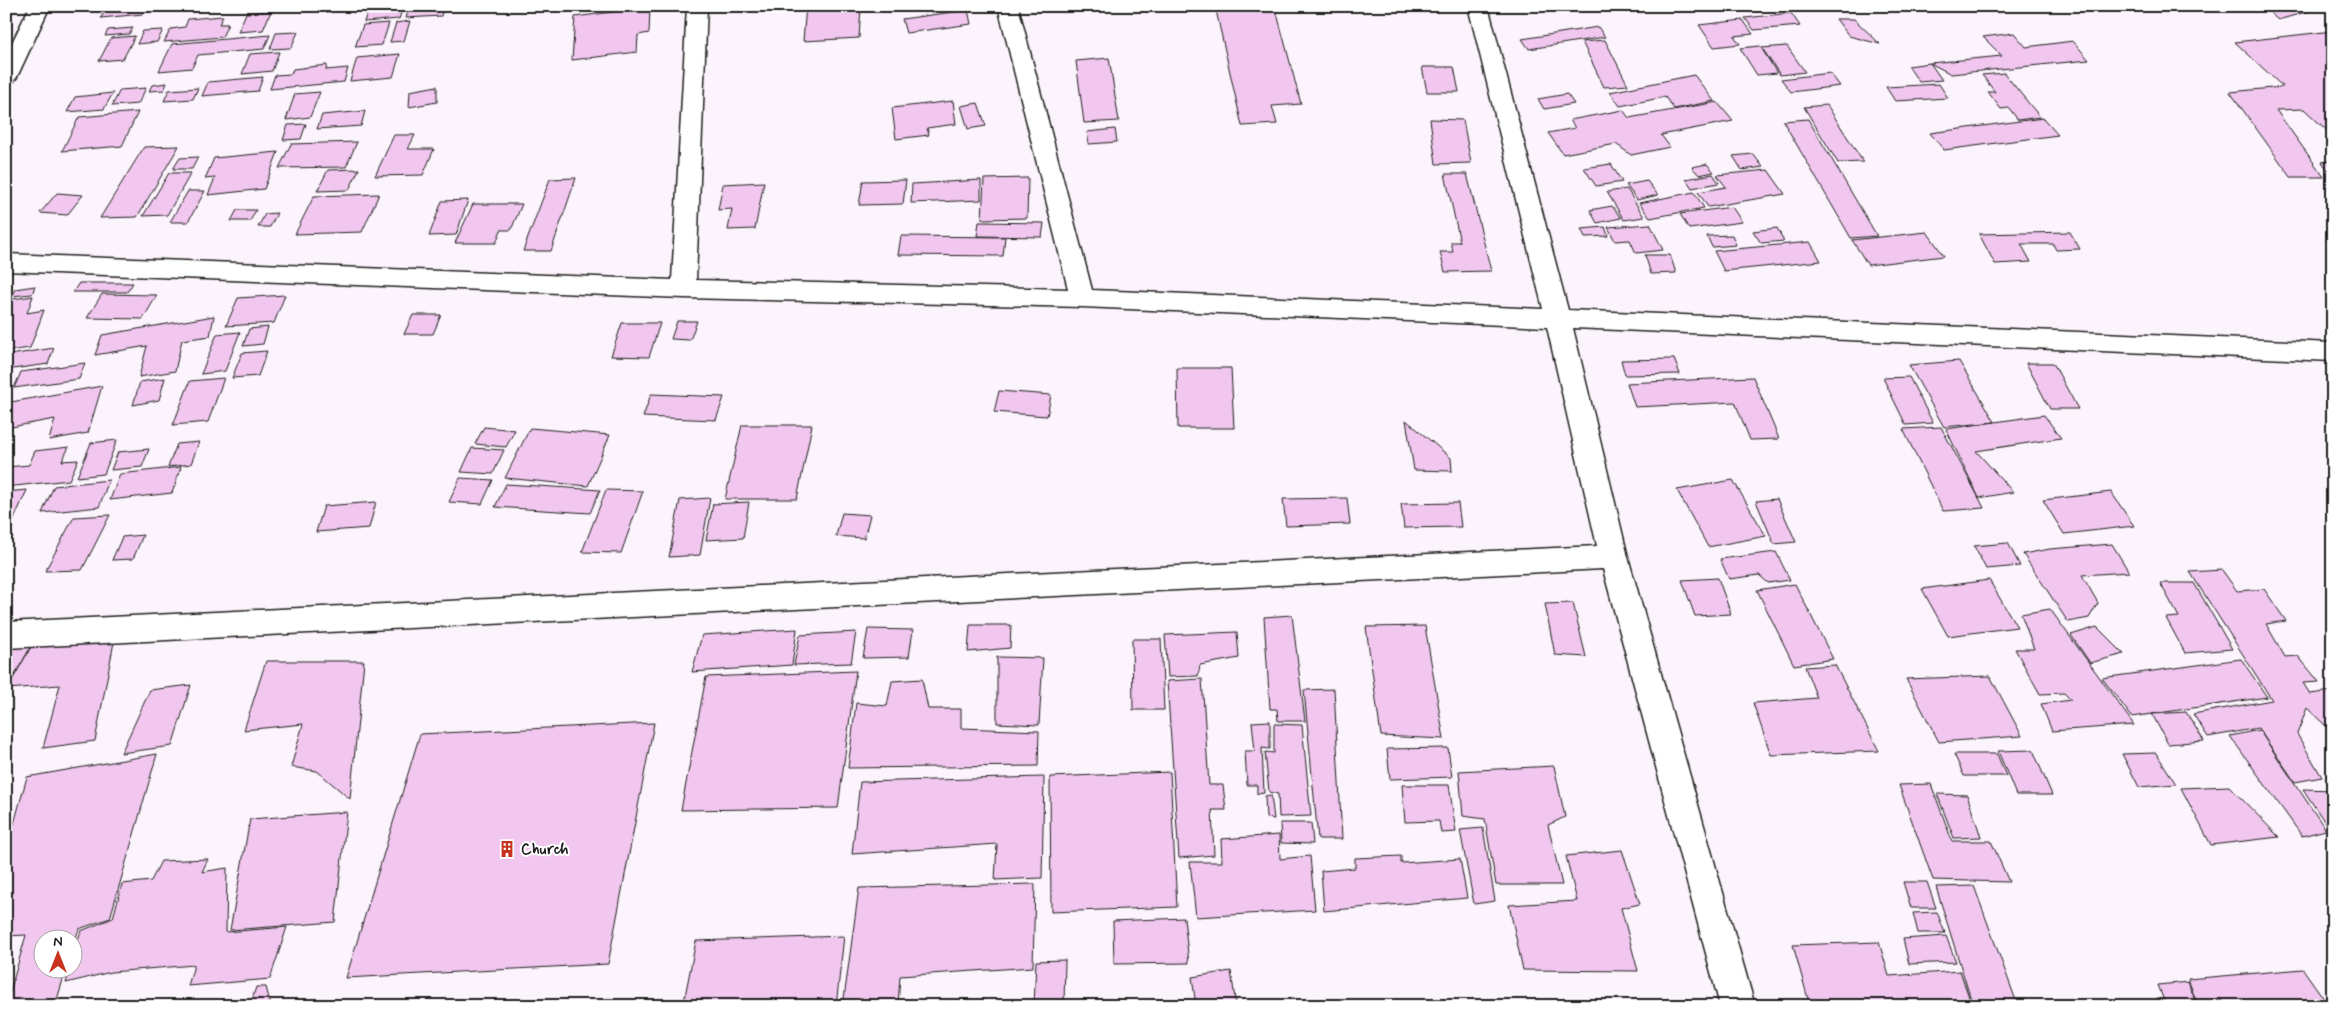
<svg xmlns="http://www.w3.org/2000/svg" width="2339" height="1012" font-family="Mynerve,sans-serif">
	<rect width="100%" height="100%" fill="#fcf4fc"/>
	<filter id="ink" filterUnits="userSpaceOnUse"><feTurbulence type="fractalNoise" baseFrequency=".02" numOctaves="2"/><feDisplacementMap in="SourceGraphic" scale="10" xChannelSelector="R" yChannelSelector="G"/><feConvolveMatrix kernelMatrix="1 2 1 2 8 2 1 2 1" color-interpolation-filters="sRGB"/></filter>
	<g filter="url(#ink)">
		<!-- building -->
		<path fill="#f1c7ef" stroke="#1c1c1c" d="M 107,6 L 146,6 L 143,14 L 101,18 Z
			M 410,6 L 444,6 L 441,16 L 406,18 Z
			M 566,6 L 595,6 L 594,9 L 565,12 Z
			M 806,6 L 861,6 L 859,38 L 803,41 Z
			M 1215,6 L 1275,6 L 1301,104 L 1272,106 L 1277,124 L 1242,126 Z
			M 2262,6 L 2323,6 L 2324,7 L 2278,20 Z
			M 403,7 L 399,19 L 364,22 L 368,10 Z
			M 650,7 L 649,33 L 638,35 L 637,52 L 572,60 L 575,17 Z
			M 968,10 L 971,24 L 906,33 L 902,19 Z
			M 271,11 L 263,30 L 238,32 L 246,13 Z
			M 1791,13 L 1800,26 L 1754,30 L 1745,18 Z
			M 223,16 L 219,24 L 228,24 L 222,37 L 164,42 L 171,29 L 185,27 L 188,19 Z
			M 1836,19 L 1854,19 L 1880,44 L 1849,36 Z
			M 1743,20 L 1753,34 L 1734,36 L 1740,44 L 1714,47 L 1699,25 Z
			M 410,21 L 404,41 L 390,42 L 396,23 Z
			M 389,23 L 382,45 L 355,47 L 363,25 Z
			M 1598,27 L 1605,37 L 1529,49 L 1522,39 Z
			M 133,28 L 129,34 L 105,36 L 108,30 Z
			M 163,30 L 157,42 L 137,44 L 143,31 Z
			M 2333,31 L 2333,136 L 2304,109 L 2276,110 L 2324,177 L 2291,177 L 2230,92 L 2283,87 L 2235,42 Z
			M 298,32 L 291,48 L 270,49 L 276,33 Z
			M 2014,33 L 2026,47 L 2073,41 L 2089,60 L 1951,74 L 1930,63 L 2002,56 L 1983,37 Z
			M 270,35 L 264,49 L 198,55 L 192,68 L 159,71 L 172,44 Z
			M 135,36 L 123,59 L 99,61 L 111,38 Z
			M 1605,40 L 1628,85 L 1604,87 L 1582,42 Z
			M 1760,46 L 1777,73 L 1757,75 L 1740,48 Z
			M 1787,46 L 1805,72 L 1780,75 L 1762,48 Z
			M 279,52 L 272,71 L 242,74 L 250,54 Z
			M 400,54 L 393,77 L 350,81 L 357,58 Z
			M 1109,58 L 1119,121 L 1084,123 L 1076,61 Z
			M 1930,63 L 1942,80 L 1919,82 L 1908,66 Z
			M 327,65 L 326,70 L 348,68 L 344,82 L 270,89 L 275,75 L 291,74 L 293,69 Z
			M 1422,67 L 1454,67 L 1459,92 L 1427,92 Z
			M 1830,73 L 1840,86 L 1791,92 L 1781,79 Z
			M 2004,73 L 2040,117 L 2018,120 L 2009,108 L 2001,109 L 1988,92 L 1995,92 L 1982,75 Z
			M 1694,75 L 1714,101 L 1674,109 L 1665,97 L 1620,106 L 1610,92 Z
			M 263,77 L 258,91 L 202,96 L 208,82 Z
			M 167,83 L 164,90 L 149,91 L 152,85 Z
			M 1939,84 L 1948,98 L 1895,101 L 1886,87 Z
			M 437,86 L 437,102 L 409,107 L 410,91 Z
			M 146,88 L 138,104 L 112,106 L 120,90 Z
			M 198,88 L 193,99 L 164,101 L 169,90 Z
			M 320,92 L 310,117 L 286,120 L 295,94 Z
			M 113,93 L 104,109 L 67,112 L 75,97 Z
			M 1567,94 L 1574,104 L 1544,109 L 1538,99 Z
			M 953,101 L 956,124 L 927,128 L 929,135 L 896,139 L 892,108 Z
			M 1717,102 L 1733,121 L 1661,135 L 1670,147 L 1631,155 L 1616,144 L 1563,154 L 1548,133 L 1575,128 L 1570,120 L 1623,110 L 1629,118 Z
			M 978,103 L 986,126 L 968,129 L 961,106 Z
			M 1827,105 L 1863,162 L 1838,163 L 1804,107 Z
			M 365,111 L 361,126 L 317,129 L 322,115 Z
			M 138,112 L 122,146 L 62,151 L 79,117 Z
			M 2043,118 L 2058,135 L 1944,150 L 1930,133 Z
			M 1430,119 L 1463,120 L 1471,163 L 1436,164 Z
			M 1808,119 L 1877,236 L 1851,238 L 1783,121 Z
			M 306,124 L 301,139 L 283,140 L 288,125 Z
			M 1115,129 L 1117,142 L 1089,144 L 1087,132 Z
			M 394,135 L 415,135 L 408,149 L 434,149 L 423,175 L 375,176 Z
			M 357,142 L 346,167 L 279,168 L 291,144 Z
			M 179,146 L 137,217 L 100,218 L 144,147 Z
			M 278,152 L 264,189 L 208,195 L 215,178 L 205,179 L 214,158 Z
			M 1753,154 L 1763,167 L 1742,170 L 1733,156 Z
			M 198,157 L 192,169 L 173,169 L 180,158 Z
			M 2333,160 L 2333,177 L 2322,162 Z
			M 1611,164 L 1622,182 L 1596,186 L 1584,168 Z
			M 1707,164 L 1714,172 L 1699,175 L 1692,167 Z
			M 359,169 L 349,190 L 317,191 L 328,170 Z
			M 1768,170 L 1785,194 L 1708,207 L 1698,192 L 1726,187 L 1717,175 Z
			M 169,173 L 191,173 L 167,215 L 143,216 Z
			M 1445,174 L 1467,174 L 1491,271 L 1445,272 L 1440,252 L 1453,252 L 1451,242 L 1460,242 Z
			M 1713,174 L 1719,183 L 1692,188 L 1686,179 Z
			M 576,178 L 551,251 L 523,251 L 550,179 Z
			M 1028,178 L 1027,218 L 982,219 L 984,179 Z
			M 906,180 L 903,204 L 859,205 L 863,181 Z
			M 981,180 L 981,200 L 911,203 L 912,184 Z
			M 1647,181 L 1658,195 L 1637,200 L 1626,185 Z
			M 764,182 L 755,229 L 728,230 L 732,209 L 718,210 L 723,184 Z
			M 1627,189 L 1644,217 L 1624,220 L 1607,192 Z
			M 188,191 L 205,191 L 188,222 L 170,222 Z
			M 1694,192 L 1704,208 L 1650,218 L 1639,203 Z
			M 57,193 L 83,195 L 67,215 L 40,213 Z
			M 379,194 L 362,232 L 295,234 L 314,196 Z
			M 468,200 L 456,235 L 429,236 L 442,201 Z
			M 473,204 L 522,204 L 511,230 L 501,230 L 496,243 L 455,243 Z
			M 1612,206 L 1621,218 L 1597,223 L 1590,210 Z
			M 1732,207 L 1742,222 L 1689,229 L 1680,214 Z
			M 237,210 L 256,210 L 250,221 L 231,221 Z
			M 277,213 L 270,227 L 258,227 L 265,214 Z
			M 979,222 L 1044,223 L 1042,237 L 977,236 Z
			M 1650,224 L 1663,250 L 1636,253 L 1630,240 L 1615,241 L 1608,227 Z
			M 1605,227 L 1608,236 L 1585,237 L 1581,229 Z
			M 1777,228 L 1784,241 L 1761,243 L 1753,231 Z
			M 1927,232 L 1944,256 L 1868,265 L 1852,240 Z
			M 2070,232 L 2080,249 L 2056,250 L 2053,244 L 2021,244 L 2031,262 L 1995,264 L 1979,234 Z
			M 1732,235 L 1736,245 L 1712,247 L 1707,236 Z
			M 901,236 L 1005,237 L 1003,256 L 898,255 Z
			M 1810,242 L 1821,261 L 1724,271 L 1714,251 Z
			M 1645,255 L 1670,255 L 1676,273 L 1651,274 Z
			M 79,283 L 133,283 L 127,292 L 73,292 Z
			M 35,286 L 32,294 L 12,296 L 15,289 Z
			M 102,294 L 157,295 L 143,319 L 87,318 Z
			M 285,295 L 274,323 L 226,326 L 238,298 Z
			M 33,296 L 27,313 L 44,310 L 30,348 L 8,351 L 6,355 L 6,300 Z
			M 413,315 L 441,315 L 433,334 L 404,334 Z
			M 214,316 L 210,336 L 182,340 L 175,371 L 139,377 L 147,346 L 95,355 L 102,335 Z
			M 677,321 L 697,321 L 690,340 L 671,339 Z
			M 622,323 L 660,323 L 649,357 L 611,356 Z
			M 268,327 L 263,344 L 243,346 L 249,329 Z
			M 240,332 L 225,371 L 201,374 L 217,334 Z
			M 54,348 L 48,364 L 6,370 L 10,355 Z
			M 267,351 L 258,376 L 232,378 L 242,353 Z
			M 1674,359 L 1680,374 L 1625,375 L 1621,360 Z
			M 1959,361 L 1995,422 L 1944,427 L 1909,365 Z
			M 85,363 L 79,379 L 14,388 L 21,372 Z
			M 2026,363 L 2053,363 L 2078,409 L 2050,409 Z
			M 1177,368 L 1231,368 L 1234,428 L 1178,428 Z
			M 1753,377 L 1779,439 L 1750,440 L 1735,402 L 1635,407 L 1627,383 Z
			M 1909,377 L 1933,423 L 1906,425 L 1883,378 Z
			M 165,378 L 159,400 L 133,405 L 140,382 Z
			M 224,378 L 208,422 L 173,425 L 190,381 Z
			M 102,386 L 88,433 L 49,440 L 55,419 L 6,428 L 6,416 L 11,402 Z
			M 999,391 L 1051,395 L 1047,416 L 994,412 Z
			M 651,394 L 724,397 L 716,420 L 643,417 Z
			M 2044,415 L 2061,438 L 1976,451 L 2013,492 L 1979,498 L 1946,429 Z
			M 1406,420 L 1451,458 L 1452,471 L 1414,470 Z
			M 742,425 L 812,425 L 797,499 L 725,499 Z
			M 484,427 L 515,430 L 506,447 L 475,444 Z
			M 1941,427 L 1979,498 L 1984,508 L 1943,511 L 1903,429 Z
			M 530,428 L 610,435 L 588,486 L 505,478 Z
			M 117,440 L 104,474 L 77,477 L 91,443 Z
			M 199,442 L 191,464 L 168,467 L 177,444 Z
			M 69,447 L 62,461 L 78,460 L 69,480 L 6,487 L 6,467 L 29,465 L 35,451 Z
			M 472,448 L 504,450 L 493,474 L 461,472 Z
			M 149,449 L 142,467 L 111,470 L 118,452 Z
			M 181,467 L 172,493 L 110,500 L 120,474 Z
			M 460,478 L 493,480 L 482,504 L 449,502 Z
			M 109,480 L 99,507 L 42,513 L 54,486 Z
			M 1733,480 L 1766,536 L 1708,547 L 1677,490 Z
			M 506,484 L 600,490 L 590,513 L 495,507 Z
			M 27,490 L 6,537 L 6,492 Z
			M 606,490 L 643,491 L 621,553 L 582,552 Z
			M 2111,492 L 2134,526 L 2064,534 L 2043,500 Z
			M 710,498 L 700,555 L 669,557 L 680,500 Z
			M 1347,498 L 1350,524 L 1286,526 L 1283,499 Z
			M 1777,499 L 1796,542 L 1774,544 L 1756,501 Z
			M 376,502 L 369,528 L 316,532 L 324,506 Z
			M 749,502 L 743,538 L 706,540 L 713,504 Z
			M 1458,503 L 1461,527 L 1404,528 L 1401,504 Z
			M 842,513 L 870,515 L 864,538 L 836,536 Z
			M 110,515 L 82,570 L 45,571 L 74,517 Z
			M 143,535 L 133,559 L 112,560 L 122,537 Z
			M 2008,543 L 2020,566 L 1986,569 L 1974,546 Z
			M 2112,544 L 2129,572 L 2082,575 L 2098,603 L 2089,618 L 2068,622 L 2023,554 L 2050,549 Z
			M 1776,552 L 1790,580 L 1768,583 L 1759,575 L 1729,579 L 1720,559 Z
			M 2222,570 L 2237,591 L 2264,589 L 2286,621 L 2266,624 L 2285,657 L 2298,656 L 2319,682 L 2303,683 L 2310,694 L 2333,691 L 2333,725 L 2326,726 L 2307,708 L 2297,734 L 2322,777 L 2295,782 L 2258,728 L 2208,737 L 2193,714 L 2272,700 L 2190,572 Z
			M 1718,578 L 1731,614 L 1695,616 L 1682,580 Z
			M 1989,580 L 2017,627 L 1948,636 L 1922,589 Z
			M 2160,583 L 2194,583 L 2232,649 L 2185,653 L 2166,618 L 2179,617 Z
			M 1795,584 L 1833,659 L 1794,665 L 1757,590 Z
			M 1573,603 L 1586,657 L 1555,655 L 1545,604 Z
			M 2050,609 L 2134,725 L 2052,731 L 2041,704 L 2071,700 L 2064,693 L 2040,694 L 2015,649 L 2034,649 L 2021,614 Z
			M 1292,615 L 1305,721 L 1278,721 L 1277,709 L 1270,709 L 1264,617 Z
			M 970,625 L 1011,625 L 1010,648 L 968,652 Z
			M 1425,626 L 1444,739 L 1381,736 L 1366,627 Z
			M 2097,627 L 2124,654 L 2090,663 L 2071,635 Z
			M 797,629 L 792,665 L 692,672 L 702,635 Z
			M 868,629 L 913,630 L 909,657 L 863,658 Z
			M 856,632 L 851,663 L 794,665 L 800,635 Z
			M 1237,632 L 1239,658 L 1200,665 L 1198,676 L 1168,677 L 1165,635 Z
			M 1132,639 L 1161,639 L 1164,710 L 1133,710 Z
			M 114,642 L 95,741 L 43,748 L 60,685 L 7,689 L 33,643 Z
			M 33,643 L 7,689 L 6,689 L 6,645 Z
			M 997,657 L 1043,658 L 1039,725 L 997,723 Z
			M 2241,659 L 2267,697 L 2132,717 L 2102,678 Z
			M 266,661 L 364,661 L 350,799 L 317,771 L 291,767 L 303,724 L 244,730 Z
			M 1835,665 L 1879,751 L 1771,755 L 1753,703 L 1817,698 L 1805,667 Z
			M 856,671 L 838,808 L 681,810 L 706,677 Z
			M 1990,676 L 2022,736 L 1939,742 L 1906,679 Z
			M 922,679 L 928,709 L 961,709 L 961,728 L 1039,731 L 1038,766 L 848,768 L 856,703 L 887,706 L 892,681 Z
			M 1202,679 L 1209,785 L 1223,785 L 1226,810 L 1212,810 L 1214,855 L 1179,858 L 1167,681 Z
			M 191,685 L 172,746 L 121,753 L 150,690 Z
			M 1334,689 L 1342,839 L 1318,839 L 1304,690 Z
			M 2186,712 L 2204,741 L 2168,744 L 2152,714 Z
			M 1270,721 L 1270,749 L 1262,748 L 1264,793 L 1257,794 L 1257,785 L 1247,785 L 1245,751 L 1255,751 L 1252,722 Z
			M 654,723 L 608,964 L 346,978 L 420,734 Z
			M 1274,724 L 1302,725 L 1311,816 L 1279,817 L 1278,794 L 1269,792 L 1265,752 L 1274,753 Z
			M 2259,730 L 2326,830 L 2302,836 L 2230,736 Z
			M 1448,748 L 1452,777 L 1390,779 L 1387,749 Z
			M 2033,750 L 2052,795 L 2016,795 L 1998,751 Z
			M 2156,753 L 2176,784 L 2139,787 L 2122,754 Z
			M 157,754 L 110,918 L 79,929 L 72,950 L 72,940 L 42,940 L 42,970 L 66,970 L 55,1006 L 6,1006 L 26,935 L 6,936 L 6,852 L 27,777 Z
			M 1954,754 L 1997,754 L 2006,776 L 1964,776 Z
			M 1554,766 L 1565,817 L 1548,825 L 1562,885 L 1496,885 L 1485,819 L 1463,816 L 1459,771 Z
			M 1170,772 L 1177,907 L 1051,912 L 1050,777 Z
			M 1044,777 L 1042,878 L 995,880 L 997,844 L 852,854 L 860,782 Z
			M 1931,784 L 1952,841 L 1991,841 L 2009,882 L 1933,880 L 1899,785 Z
			M 1402,785 L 1449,785 L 1456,832 L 1441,833 L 1439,821 L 1405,822 Z
			M 2229,786 L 2279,837 L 2211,845 L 2181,788 Z
			M 2303,789 L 2333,790 L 2333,827 L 2328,827 Z
			M 1937,794 L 1967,795 L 1981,837 L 1954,838 Z
			M 1271,795 L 1274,819 L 1266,818 L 1265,796 Z
			M 347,812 L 335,922 L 230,930 L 250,819 Z
			M 1280,823 L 1311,823 L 1313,844 L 1281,843 Z
			M 1483,828 L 1495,901 L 1474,904 L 1460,830 Z
			M 1279,835 L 1280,859 L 1310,856 L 1315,910 L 1196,917 L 1190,862 L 1222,862 L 1221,839 Z
			M 1622,850 L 1640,904 L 1621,908 L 1638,971 L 1523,970 L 1509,905 L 1577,901 L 1566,856 Z
			M 1401,856 L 1401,863 L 1460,859 L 1467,898 L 1324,911 L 1321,871 L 1355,868 L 1355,858 Z
			M 208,859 L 202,872 L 227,868 L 226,932 L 287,927 L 270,979 L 188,986 L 194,965 L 111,972 L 66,983 L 70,970 L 72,970 L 72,961 L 81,931 L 113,918 L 122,884 L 151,881 L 161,861 Z
			M 1903,882 L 1927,882 L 1936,908 L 1911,908 Z
			M 1035,884 L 1033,967 L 900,976 L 898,1006 L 843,1006 L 859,888 Z
			M 1974,886 L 2018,1006 L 1973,1006 L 1936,887 Z
			M 1937,912 L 1945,933 L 1918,933 L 1913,913 Z
			M 1184,918 L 1189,963 L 1114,964 L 1113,921 Z
			M 844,936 L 836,1006 L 683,1006 L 696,941 Z
			M 1946,936 L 1956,962 L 1909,964 L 1903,939 Z
			M 1879,942 L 1889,976 L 1960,971 L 1972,1006 L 1810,1006 L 1793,945 Z
			M 1065,960 L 1064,1005 L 1070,1006 L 1034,1006 L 1036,961 Z
			M 2303,969 L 2329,1006 L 2198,1006 L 2188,979 Z
			M 1231,971 L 1236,1006 L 1196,1006 L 1192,977 Z
			M 2188,982 L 2197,1006 L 2166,1006 L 2158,985 Z
			M 256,987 L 266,987 L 271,1006 L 250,1006 Z
			M 1151,1001 L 1189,1001 L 1189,1006 L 1152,1006 Z"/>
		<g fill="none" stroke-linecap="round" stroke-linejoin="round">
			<!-- street casing -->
			<g stroke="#1c1c1c" stroke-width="3">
				<path id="street" d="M 687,6 L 707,6 L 696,280 L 1068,289 L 998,6 L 1018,6 L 1092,290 L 1543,309 L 1468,6 L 1488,6 L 1568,310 L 2333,343 L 2333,361 L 1573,328 L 1628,557 L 1755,1006 L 1720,1006 L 1603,569 L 6,648 L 6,622 L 1597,546 L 1547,327 L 1082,307 L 684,298 L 6,271 L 6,254 L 672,280 Z"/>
			</g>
			<!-- secondary casing -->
			<g stroke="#1c1c1c" stroke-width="3">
				<path id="secondary" d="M 30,6 L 50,6 L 17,77 L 13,82 L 6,84 L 6,55 Z"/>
			</g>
			<!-- street -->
			<use href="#street" fill="#fff" fill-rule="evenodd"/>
			<!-- secondary -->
			<use href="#secondary" fill="#fff" fill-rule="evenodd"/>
		</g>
	</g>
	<!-- icons -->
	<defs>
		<g id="building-bare" transform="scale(1.35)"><path d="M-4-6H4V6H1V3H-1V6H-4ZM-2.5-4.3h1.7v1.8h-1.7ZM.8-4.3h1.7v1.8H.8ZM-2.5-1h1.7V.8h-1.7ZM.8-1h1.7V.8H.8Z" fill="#c8321e" stroke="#fff" stroke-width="2.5" paint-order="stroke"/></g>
	</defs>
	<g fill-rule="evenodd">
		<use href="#building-bare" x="507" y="849"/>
	</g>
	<g text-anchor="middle" stroke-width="4" stroke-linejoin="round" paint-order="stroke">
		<!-- poi labels -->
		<g font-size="15" font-weight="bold" fill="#1c1c1c" stroke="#fff" text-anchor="start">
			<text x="521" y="854">Church</text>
		</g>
	</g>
	<!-- margin -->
	<rect width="2339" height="1012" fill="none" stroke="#fff" stroke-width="25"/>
	<rect x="12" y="12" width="2314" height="987" fill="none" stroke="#1c1c1c" stroke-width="2" filter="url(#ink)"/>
	<!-- north arrow -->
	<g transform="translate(58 954)"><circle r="24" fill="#ffffff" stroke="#a4a4a4"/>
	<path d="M0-4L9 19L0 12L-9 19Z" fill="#c8321e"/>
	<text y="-8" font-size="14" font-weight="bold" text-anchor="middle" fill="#1c1c1c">N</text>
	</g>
</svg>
